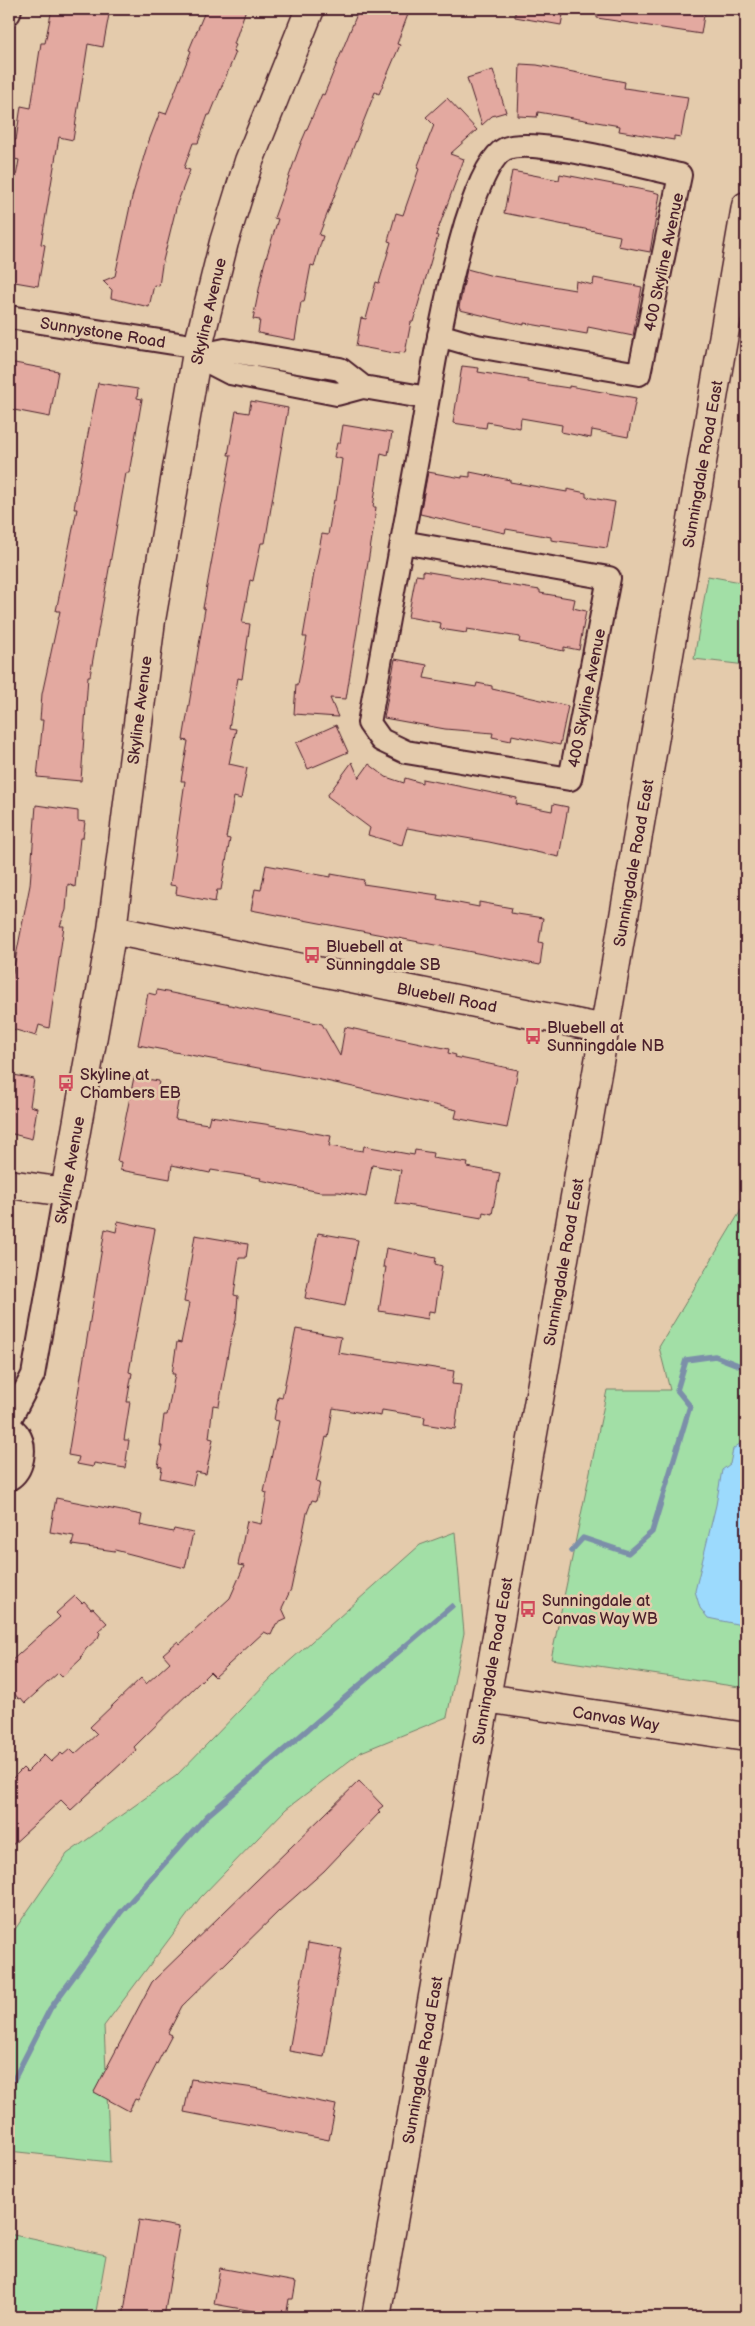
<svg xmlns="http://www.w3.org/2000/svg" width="755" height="2326" font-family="'Balsamiq Sans',sans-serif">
	<rect width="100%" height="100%" fill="#e4cbac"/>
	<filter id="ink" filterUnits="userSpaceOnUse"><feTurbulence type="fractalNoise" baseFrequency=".02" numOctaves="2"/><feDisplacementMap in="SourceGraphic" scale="10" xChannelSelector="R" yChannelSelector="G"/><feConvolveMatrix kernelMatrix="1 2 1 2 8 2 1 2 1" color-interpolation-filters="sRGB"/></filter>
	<g filter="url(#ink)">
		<!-- green -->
		<path fill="#a2dfa6" stroke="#767f68" d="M 708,576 L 746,583 L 746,665 L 694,659 Z
			M 746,1202 L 746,1688 L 551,1659 L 607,1390 L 670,1390 L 659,1347 Z
			M 455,1532 L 464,1633 L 447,1717 L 361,1752 L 286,1809 L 200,1898 L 104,2026 L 110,2162 L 9,2151 L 9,1938 L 67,1854 L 176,1776 L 275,1674 L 420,1545 Z
			M 9,2234 L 106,2255 L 95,2317 L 9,2317 Z"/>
		<!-- water -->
		<path fill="#9cdafd" stroke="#7b8fa9" d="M 746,1439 L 746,1626 L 708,1618 L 700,1608 L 695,1591 L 716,1505 L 722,1470 L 730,1464 L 733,1449 Z"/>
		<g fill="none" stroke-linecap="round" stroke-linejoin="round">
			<!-- stream -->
			<path stroke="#7b8fa9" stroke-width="5.5" d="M 571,1551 L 583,1538 L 628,1553 L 652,1532 L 690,1406 L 677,1390 L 686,1360 L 715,1356 L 746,1368
				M 9,2089 L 50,2009 L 121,1912 L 208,1815 L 452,1606
				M 9,2311 L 10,2317"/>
		</g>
		<!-- building -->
		<path fill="#e3a9a0" stroke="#4a1f2b" d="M 52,9 L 110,9 L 103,47 L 88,44 L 73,140 L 59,137 L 41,244 L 45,245 L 38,286 L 9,281 L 9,192 L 13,193 L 19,160 L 10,158 L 14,140 L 16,140 L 21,106 L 31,108 L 41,43 L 45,43 Z
			M 206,9 L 246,9 L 234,44 L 236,45 L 233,51 L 236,52 L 210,115 L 208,115 L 198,143 L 193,143 L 184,168 L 190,170 L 177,204 L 162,265 L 159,286 L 154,285 L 149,307 L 111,298 L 112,290 L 103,281 L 115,276 L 132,197 L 147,146 L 160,112 L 166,114 L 191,51 L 189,50 Z
			M 359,9 L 410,9 L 397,44 L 400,45 L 379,94 L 375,92 L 319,235 L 323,236 L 314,266 L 311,265 L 304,302 L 301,302 L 295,340 L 258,333 L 260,320 L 253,319 L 264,265 L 278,219 L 274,218 L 301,143 L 322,94 L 324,95 Z
			M 515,9 L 564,9 L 561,25 L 515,17 Z
			M 597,9 L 705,9 L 701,34 L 597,18 Z
			M 520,64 L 537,65 L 625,82 L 624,88 L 688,97 L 681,137 L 674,136 L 674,140 L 619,131 L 620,126 L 538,112 L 537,117 L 518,116 Z
			M 493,70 L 506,112 L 492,116 L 482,125 L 467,78 Z
			M 447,98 L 477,130 L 450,154 L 464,159 L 436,235 L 438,236 L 413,322 L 411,322 L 405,353 L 399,352 L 399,354 L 356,346 L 361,318 L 366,319 L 376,282 L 379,283 L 391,242 L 388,241 L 396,213 L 403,215 L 419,169 L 417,168 L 434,125 L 426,117 Z
			M 512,171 L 559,180 L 560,174 L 654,192 L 660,194 L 650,252 L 618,246 L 620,236 L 504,213 Z
			M 467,269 L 493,276 L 575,290 L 576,281 L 593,285 L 594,278 L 642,287 L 633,336 L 588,327 L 587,334 L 524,323 L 524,325 L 460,310 L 459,307 Z
			M 9,362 L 58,371 L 50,417 L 9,409 Z
			M 462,366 L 479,368 L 478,372 L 528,380 L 528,382 L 569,388 L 569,386 L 636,398 L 628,437 L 592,430 L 591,438 L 561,432 L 562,425 L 521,418 L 520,428 L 487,422 L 486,428 L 453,423 Z
			M 98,383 L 138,389 L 137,398 L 142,399 L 129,473 L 126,473 L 90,676 L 88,676 L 81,781 L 37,777 L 43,720 L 40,720 L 42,694 L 60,611 L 56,611 L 77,509 L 74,509 L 78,485 Z
			M 251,401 L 288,408 L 265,543 L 261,543 L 253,581 L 250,580 L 242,623 L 250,624 L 242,679 L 238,678 L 229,728 L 236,729 L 229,764 L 247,768 L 241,799 L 234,797 L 226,838 L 230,839 L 221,890 L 217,890 L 215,902 L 176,894 L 177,886 L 170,885 L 185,781 L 181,781 L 188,741 L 183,740 L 205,609 L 203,608 L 231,455 L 228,455 L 236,411 L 249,413 Z
			M 343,425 L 392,433 L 388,455 L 381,453 L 373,507 L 376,507 L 374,525 L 346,699 L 330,698 L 338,717 L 294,714 L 296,684 L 298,684 L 307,637 L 303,637 L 314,573 L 322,534 L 328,535 L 334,500 L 336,500 L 342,459 L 334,457 L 337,443 L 340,443 Z
			M 428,472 L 462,478 L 462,476 L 470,477 L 470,472 L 510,480 L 510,482 L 567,492 L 567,489 L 586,493 L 586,497 L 615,502 L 607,548 L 551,540 L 551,537 L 506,529 L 505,533 L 486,529 L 420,514 Z
			M 423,571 L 514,586 L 540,590 L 540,593 L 575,599 L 573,608 L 586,611 L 579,650 L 564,647 L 564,651 L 519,642 L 520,637 L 467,629 L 466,633 L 440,629 L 441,623 L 408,617 L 416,575 L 423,576 Z
			M 395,659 L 427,665 L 424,678 L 476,687 L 477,683 L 492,686 L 492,689 L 568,706 L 560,745 L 512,735 L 511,741 L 492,737 L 493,733 L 445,729 L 384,718 Z
			M 336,725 L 348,752 L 308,769 L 296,743 Z
			M 352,762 L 359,778 L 369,764 L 386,777 L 404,783 L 405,778 L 422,783 L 422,779 L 443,783 L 517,798 L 516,804 L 552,811 L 553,804 L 568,807 L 559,857 L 489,842 L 407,828 L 402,845 L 368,835 L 370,828 L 327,796 Z
			M 36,805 L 78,811 L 78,821 L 85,822 L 83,838 L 80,838 L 75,887 L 68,884 L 66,910 L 60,926 L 64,926 L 49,1028 L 39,1025 L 36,1036 L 9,1028 L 9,992 L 30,885 Z
			M 266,865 L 331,877 L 331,874 L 364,880 L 363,884 L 438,895 L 437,899 L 479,907 L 479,902 L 512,908 L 511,913 L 543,918 L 539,942 L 543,943 L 540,965 L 251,910 L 255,889 L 261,890 Z
			M 157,990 L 322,1024 L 340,1056 L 345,1027 L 449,1049 L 448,1053 L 456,1055 L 455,1057 L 518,1070 L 507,1128 L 455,1118 L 457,1110 L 326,1081 L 138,1045 L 148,993 L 156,995 Z
			M 9,1074 L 34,1079 L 30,1106 L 37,1108 L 32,1139 L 9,1133 L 11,1111 L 9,1110 Z
			M 134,1077 L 159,1081 L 158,1087 L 180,1091 L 175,1119 L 208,1124 L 210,1116 L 265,1124 L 331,1136 L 329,1146 L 363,1151 L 364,1146 L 414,1155 L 415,1150 L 433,1153 L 432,1158 L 468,1163 L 467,1167 L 500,1173 L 492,1214 L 483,1212 L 482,1218 L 395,1203 L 401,1170 L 372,1165 L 366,1197 L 339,1192 L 320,1192 L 260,1180 L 261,1178 L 211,1170 L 210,1173 L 172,1165 L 170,1179 L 120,1170 L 121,1162 L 117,1161 Z
			M 118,1221 L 155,1229 L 129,1372 L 132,1373 L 127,1402 L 130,1402 L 124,1440 L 129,1440 L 125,1468 L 94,1463 L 93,1467 L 77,1464 L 79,1457 L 68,1455 L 105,1229 L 116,1232 Z
			M 318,1233 L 358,1240 L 345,1306 L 305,1298 Z
			M 195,1235 L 248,1244 L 246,1258 L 239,1258 L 234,1295 L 238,1296 L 236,1320 L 229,1347 L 219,1406 L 213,1405 L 209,1438 L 213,1439 L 206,1474 L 196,1472 L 193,1485 L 160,1478 L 162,1467 L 158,1466 L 162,1446 L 160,1446 L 164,1415 L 167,1415 L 175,1374 L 172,1374 L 177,1342 L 181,1343 L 189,1303 L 184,1302 Z
			M 386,1248 L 436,1258 L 435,1264 L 442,1266 L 435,1312 L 429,1311 L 428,1319 L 379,1311 L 386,1267 L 383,1267 Z
			M 296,1329 L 341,1337 L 338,1353 L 454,1371 L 452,1384 L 461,1385 L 455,1429 L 424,1424 L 425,1417 L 382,1410 L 381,1416 L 333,1408 L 328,1438 L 326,1437 L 316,1482 L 320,1483 L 316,1501 L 312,1500 L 307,1513 L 291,1589 L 282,1608 L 287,1619 L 276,1624 L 271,1635 L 264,1632 L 215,1677 L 210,1672 L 134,1747 L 136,1750 L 71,1810 L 61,1800 L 9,1848 L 9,1782 L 23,1768 L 27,1772 L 44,1755 L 51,1762 L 61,1753 L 63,1755 L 70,1749 L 75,1754 L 97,1734 L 90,1727 L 141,1678 L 146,1684 L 170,1662 L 163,1654 L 178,1641 L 180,1644 L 230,1598 L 244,1566 L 238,1565 L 247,1521 L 261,1524 L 267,1493 L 264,1492 L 279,1421 L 274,1420 L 278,1397 L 282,1398 Z
			M 56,1498 L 142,1515 L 140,1525 L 173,1532 L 174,1529 L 193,1533 L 185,1568 L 115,1550 L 115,1551 L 72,1545 L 74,1536 L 50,1532 Z
			M 75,1596 L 82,1603 L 84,1601 L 91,1609 L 93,1608 L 107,1623 L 98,1631 L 100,1633 L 98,1638 L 86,1649 L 81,1657 L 82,1658 L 62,1677 L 58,1673 L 25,1703 L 21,1698 L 19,1699 L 9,1688 L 9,1663 L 60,1617 L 56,1613 Z
			M 359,1781 L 383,1806 L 378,1810 L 380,1812 L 324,1871 L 279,1911 L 182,2006 L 168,2033 L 172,2035 L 138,2100 L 135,2099 L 129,2111 L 94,2092 L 152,1982 Z
			M 308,1943 L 342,1949 L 324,2057 L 289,2051 Z
			M 191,2079 L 254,2088 L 336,2105 L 329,2140 L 184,2112 Z
			M 139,2220 L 179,2227 L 164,2317 L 123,2317 Z
			M 220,2268 L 296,2282 L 293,2299 L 289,2299 L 286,2317 L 214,2304 Z"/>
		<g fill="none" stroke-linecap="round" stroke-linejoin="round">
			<!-- street casing -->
			<g stroke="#4a1f2b" stroke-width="26">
				<path id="street" d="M 9,13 L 10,9
					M 9,317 L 198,347
					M 197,356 L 230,373 L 337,394 L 363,387 L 428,398
					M 197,356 L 225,350 L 340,369 L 363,387
					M 402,542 L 609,578 L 570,779 L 406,752 L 381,740 L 369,723 C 387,626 404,529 422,432 C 434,362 446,291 466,223 C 472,204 488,157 505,149 C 532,136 646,168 680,175 L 639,374 L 477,346 L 439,335
					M 9,1421 L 33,1375 L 65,1192
					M 9,1426 C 12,1428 16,1431 18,1434 C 27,1447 23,1471 9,1479"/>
			</g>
			<!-- secondary casing -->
			<g stroke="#4a1f2b" stroke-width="31">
				<path id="secondary" d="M 112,930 L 605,1029
					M 9,1184 L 65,1192 L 112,930 L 151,620 L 198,347 L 224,242 L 249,161 L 310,9
					M 486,1698 L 746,1737
					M 376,2317 L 600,1056 L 746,206"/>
			</g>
			<!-- street -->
			<use href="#street" stroke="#e4cbac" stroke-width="22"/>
			<!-- secondary -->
			<use href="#secondary" stroke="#e4cbac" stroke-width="28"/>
		</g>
	</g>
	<!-- icons -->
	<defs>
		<g id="bus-bare" transform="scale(1.35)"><path d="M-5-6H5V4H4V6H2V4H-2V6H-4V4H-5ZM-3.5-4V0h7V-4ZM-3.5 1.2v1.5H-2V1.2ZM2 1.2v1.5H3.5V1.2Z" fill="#d1495b" stroke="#e4cbac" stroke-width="2.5" paint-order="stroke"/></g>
	</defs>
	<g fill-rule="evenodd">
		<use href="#bus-bare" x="312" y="955"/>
		<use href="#bus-bare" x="533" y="1036"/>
		<use href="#bus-bare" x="66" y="1083"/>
		<use href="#bus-bare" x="528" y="1609"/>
	</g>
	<g text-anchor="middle" stroke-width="5" stroke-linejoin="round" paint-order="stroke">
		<!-- street labels -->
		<g font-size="16" fill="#4a1f2b" stroke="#e4cbac">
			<text transform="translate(663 262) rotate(-78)" y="6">400 Skyline Avenue</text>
			<text transform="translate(208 311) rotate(-77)" y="6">Skyline Avenue</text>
			<text transform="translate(103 332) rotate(9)" y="6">Sunnystone Road</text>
			<text transform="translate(702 464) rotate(-80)" y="6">Sunningdale Road East</text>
			<text transform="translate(586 698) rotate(-79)" y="6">400 Skyline Avenue</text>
			<text transform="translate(139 710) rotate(-83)" y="6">Skyline Avenue</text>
			<text transform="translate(633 863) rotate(-80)" y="6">Sunningdale Road East</text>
			<text transform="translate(447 997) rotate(11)" y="6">Bluebell Road</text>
			<text transform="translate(69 1170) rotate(-80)" y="6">Skyline Avenue</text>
			<text transform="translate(563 1262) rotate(-80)" y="6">Sunningdale Road East</text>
			<text transform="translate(492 1661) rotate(-80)" y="6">Sunningdale Road East</text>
			<text transform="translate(616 1718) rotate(9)" y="6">Canvas Way</text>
			<text transform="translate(422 2060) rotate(-80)" y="6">Sunningdale Road East</text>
		</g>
		<!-- poi labels -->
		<g font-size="16" fill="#4a1f2b" stroke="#e4cbac" text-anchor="start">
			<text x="326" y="952">Bluebell at<tspan x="326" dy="18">Sunningdale SB</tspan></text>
			<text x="547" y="1033">Bluebell at<tspan x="547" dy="18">Sunningdale NB</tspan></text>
			<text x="80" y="1080">Skyline at<tspan x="80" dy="18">Chambers EB</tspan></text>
			<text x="542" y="1606">Sunningdale at<tspan x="542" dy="18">Canvas Way WB</tspan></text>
		</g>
	</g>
	<!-- margin -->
	<rect width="755" height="2326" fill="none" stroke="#e4cbac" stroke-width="30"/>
	<rect x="15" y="15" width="725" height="2296" fill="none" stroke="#4a1f2b" stroke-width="2" filter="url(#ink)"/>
</svg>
